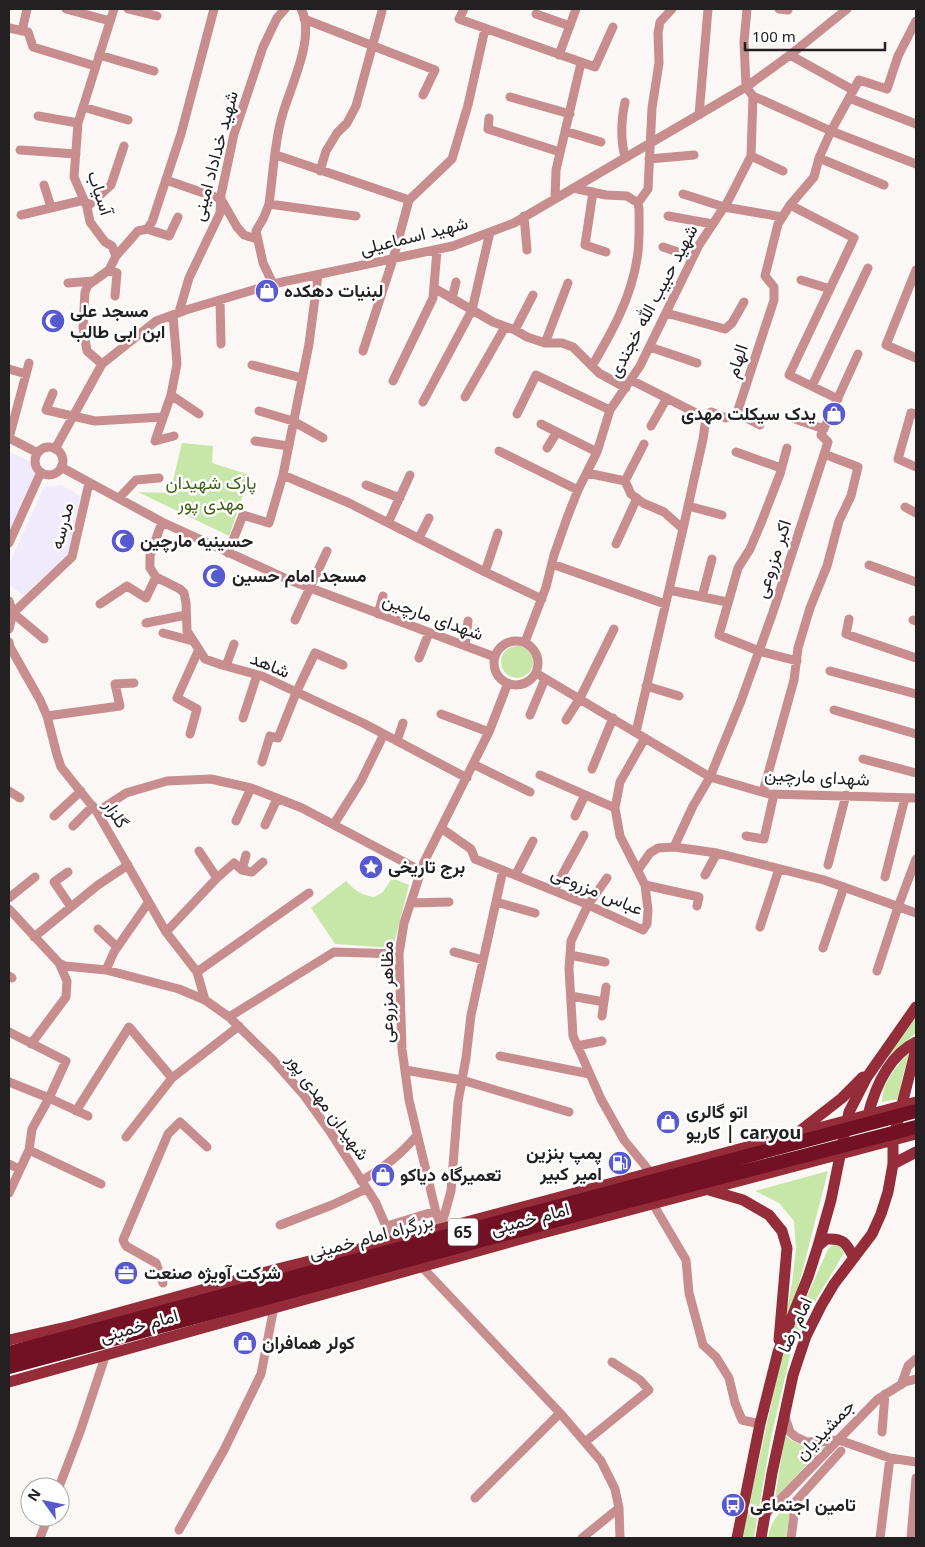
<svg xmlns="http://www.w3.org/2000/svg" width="925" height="1547" font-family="'Noto Sans',Vazirmatn,sans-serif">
	<rect width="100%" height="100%" fill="#fbf7f5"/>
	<!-- education -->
	<path fill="#f0ebfc" d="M 9,452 L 31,462 L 36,473 L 9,535 Z
		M 61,485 L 80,496 L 68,557 L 23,595 L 9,585 L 9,564 L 44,487 Z"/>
	<!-- green -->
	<path fill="#c7e7a8" d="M 182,443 L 213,446 L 212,463 L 250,475 L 229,536 L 138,492 L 170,493 Z
		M501 662a16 16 0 1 1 32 0a16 16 0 1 1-32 0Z
		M 392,878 L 409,885 L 393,948 L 335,944 L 311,908 L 346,881 C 355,891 362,895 374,897 L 383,892 Z
		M 916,1017 L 916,1033 L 884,1060 Z
		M 910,1052 L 902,1078 L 899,1099 L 882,1102 C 882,1083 897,1065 910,1052 Z
		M 828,1171 L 797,1292 L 783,1330 L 792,1283 L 796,1249 L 794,1221 L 779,1203 L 755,1191 Z
		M 834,1244 L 841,1246 L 844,1253 L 805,1318 L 793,1343 L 771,1438 L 754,1537 L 742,1538 L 779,1368 L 786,1344 L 828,1249 Z
		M 785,1436 C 797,1445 810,1449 825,1446 L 775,1498 Z
		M 793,1499 L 786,1538 L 768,1538 C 770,1521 781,1511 793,1499 Z"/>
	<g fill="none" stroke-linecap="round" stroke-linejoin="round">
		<!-- minor -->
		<path stroke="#c88d8f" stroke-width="9" d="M 66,9 L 110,21
			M 128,9 L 157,16
			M 464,9 L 459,19 L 595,67 L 613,27
			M 779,9 L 788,10
			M 536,14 L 570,26
			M 304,19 L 435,70 L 423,95
			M 9,28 L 28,32 L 33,47 L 95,66
			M 22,31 L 27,9
			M 99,55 L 154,71
			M 559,55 L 576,9
			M 790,55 L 853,90
			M 753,96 L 831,131 L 916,164
			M 510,97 L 570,114
			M 849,98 L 916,124
			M 625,102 C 621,121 620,138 625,157
			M 83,107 L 128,120
			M 699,115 L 708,9
			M 38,116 L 78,123
			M 489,118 L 488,129 L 560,152
			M 565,131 L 601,142
			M 20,150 L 76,154
			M 276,155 L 409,200
			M 751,156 L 783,171
			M 819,158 L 884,185
			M 649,159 L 694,155
			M 320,171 L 326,151 L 337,133 L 347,123 L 356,106 L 382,11
			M 166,180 L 221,199 L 237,227 L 244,235 L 257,239
			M 44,185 L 51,207
			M 573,188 L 606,195 L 627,196 L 638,203 L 639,209 C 639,225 640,243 637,259 C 631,298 612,332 592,366
			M 593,192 L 585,245 L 606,252
			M 683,194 L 724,207 L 782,217
			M 555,198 L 556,170 L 581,63
			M 409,200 L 452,159 L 468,105 L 485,29
			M 638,203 L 648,189 L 652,108 L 659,63 L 658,33 L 660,22 L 672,9
			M 269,204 L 356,216
			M 790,205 L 854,238 L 789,375 L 838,399
			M 87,207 L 111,185 L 124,146
			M 21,215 L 84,200
			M 524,216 L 527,250
			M 668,216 L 713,224
			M 147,229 L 169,236 L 178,217
			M 663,247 L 693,257
			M 116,256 L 138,231 L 147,229 L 152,222 L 181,134 L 214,9
			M 109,270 L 117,273 L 115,296
			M 916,270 L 886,345 L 916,358
			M 801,280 L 830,289
			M 68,283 L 94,281
			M 273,284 L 263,263 L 256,231 L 264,217 L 269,204 C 273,176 274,147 281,120 C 288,91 317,37 301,9
			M 434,288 L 493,322 L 515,330 L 527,337 L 545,343 L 562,343 L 573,347 L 599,373 L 626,388
			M 452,299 L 456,282
			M 220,300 L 221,344
			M 179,312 L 189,278 L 220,213 L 221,195 L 234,134 L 263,47 L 277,18 L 285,9
			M 666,313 L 725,329 L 732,323 L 744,302
			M 173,315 L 177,364 L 171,395 L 155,441 L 174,436
			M 515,330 L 533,295
			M 545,343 L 568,283
			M 650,347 L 697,363
			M 363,351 L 393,259 L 409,200
			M 102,364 L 87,351 L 83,327 L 85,292 L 88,285 L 109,270 L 116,256 L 112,246 L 105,242 L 90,222 L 87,207 L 74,177 L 78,123 L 114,9
			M 252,365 L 302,378
			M 9,369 L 26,374
			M 631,380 L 696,413
			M 393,381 L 433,298 L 437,250
			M 812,386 L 868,268
			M 53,393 L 46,410 L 95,421 L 163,417
			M 171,395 L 199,414
			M 465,397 L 505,327
			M 423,402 L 472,310 L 490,232
			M 259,411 L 293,421 L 323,438
			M 737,413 L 760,425
			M 517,414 L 536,375 L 610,410
			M 916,414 L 911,413 L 898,459 L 916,467
			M 795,419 L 824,429
			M 541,424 L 597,452
			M 651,426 L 667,398
			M 9,438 L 29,363
			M 9,438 L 38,453
			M 255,441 L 288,446
			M35 461a14 14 0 1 1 28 0a14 14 0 1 1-28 0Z
			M 547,448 L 557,432
			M 787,448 L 780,474 L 761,523 L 750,549 L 738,568 L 719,635 L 759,651 L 797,661
			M 55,449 L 102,364 L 156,321 L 186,310 L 273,284 L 453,246 L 514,223 L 746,87 L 790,55 L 847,9
			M 499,451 L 578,490
			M 736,452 L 781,468
			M 61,467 L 162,522 L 289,580 L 495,657
			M 587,473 L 625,481 L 631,494 L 643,503 L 664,512 L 683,529
			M 283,475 L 349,503 L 485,572 L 542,599
			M 625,481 L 644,444
			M 366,485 L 400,498
			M 119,498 L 136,480 L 159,478
			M 688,506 L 722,515
			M 905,507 L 916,513
			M 162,522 L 150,556 L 150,568 L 156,577 L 180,589 L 184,593 L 186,603 L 187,631 L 205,659 L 222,665 L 262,676 L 363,723 L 467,778
			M 388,523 L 410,475
			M 419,538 L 429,518
			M 9,543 L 41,472
			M 616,544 L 637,498
			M 228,553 L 243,515 L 269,523 L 283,475 L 309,344 L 318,275
			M 552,564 L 665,604
			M 869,565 L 916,582
			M 485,572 L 498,533
			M 669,590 L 727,602
			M 702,597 L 712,559
			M 9,601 L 13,613 L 9,629
			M 100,604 L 127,586 L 146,598 L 156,577
			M 378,614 L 383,596
			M 849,619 L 846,634 L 916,658
			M 295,620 L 327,551
			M 913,620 L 916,621
			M 146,623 L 186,615
			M 163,633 L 193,641
			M 44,639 L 13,613 L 72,557 L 89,483
			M494 663a22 22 0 1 1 44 0a22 22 0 1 1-44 0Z
			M 9,642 L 10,647 L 40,700 L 47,716 L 57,755 L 61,767 L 97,812 L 166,932 L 197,972 L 205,1000
			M 525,642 L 546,587 L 554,555 L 567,518 L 578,490 L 597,452 L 610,410 L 640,366 L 699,245 L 728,201 L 751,156 L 753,96 L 746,87 L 744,42 L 747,9
			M 465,646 L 468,621
			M 419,658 L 429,633
			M 226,666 L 234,644
			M 830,671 L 916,694
			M 536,673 L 710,777 L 769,794 L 916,798
			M 646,686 L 679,696
			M 834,710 L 916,734
			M 441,714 L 489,732
			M 530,715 L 545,679
			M 47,716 L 120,706 L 115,684 L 134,683
			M 243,718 L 257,675
			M 566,720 L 580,698 L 614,629
			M 636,732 L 683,529 L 703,439 L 706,418 L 711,412 L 726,418 L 737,413 L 774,300 L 774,287 L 765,276 L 778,224 L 790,205 L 814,177 L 819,158 L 831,131 L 859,80 L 887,89 L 898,56 L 916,21
			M 190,734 L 197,709 L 177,698 L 199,649
			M 397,741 L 403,723
			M 863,759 L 916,773
			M 262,762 L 270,736 L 278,738 L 296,693 L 315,653 L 343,665
			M 473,764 L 530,792
			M 592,769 L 613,718
			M 540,775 L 615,808
			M 9,791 L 20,798
			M 763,792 L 794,680 L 798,648 L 810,608 L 827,566 L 839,521 L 851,496 L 858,467 L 824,454
			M 97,812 L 126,793 L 167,781 L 211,779 L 251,788 L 302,808 L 421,871
			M 54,816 L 81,791
			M 575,816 L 585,795
			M 236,821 L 251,788
			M 334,824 L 361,781 L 384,734
			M 265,825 L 277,799
			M 73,826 L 93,806
			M 441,828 L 471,849 L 475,859 L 577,900 L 643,930 L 647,924 L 648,910 L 645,885 L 620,836 L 615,808 L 620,782 L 645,738
			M 746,836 L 764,839 L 774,794
			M 674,847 L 693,806 L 710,777 L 741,701 L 773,612 L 828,442 L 821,435 L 858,354
			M 199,851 L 217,878
			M 828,865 L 846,795
			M 242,870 L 246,855
			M 638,870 L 650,853 L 658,848 L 674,847 L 717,853 L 824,880 L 916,913
			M 68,872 L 54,882 L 71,907
			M 516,874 L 533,841
			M 705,875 L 717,853
			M 885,877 L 905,798
			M 607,878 L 588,905 L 571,941 L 569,969 L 573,1036 L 601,1099 L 624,1140 L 651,1173
			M 645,885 L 699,897 L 697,906
			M 554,890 L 584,835
			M 9,898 L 35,877
			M 496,902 L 535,913
			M 411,903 L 449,902
			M 9,909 L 59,963 L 65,966 L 106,970 L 179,989 L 205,1000 L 229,1017 L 272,1059 L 303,1094 L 331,1133 L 376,1203 L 392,1240
			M 760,927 L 779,869
			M 98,929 L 117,947
			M 166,932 L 217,878 L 234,863 L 242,870 L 252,872 L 263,862
			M 34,937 L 98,885 L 128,865
			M 823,948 L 844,887
			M 454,952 L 483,960
			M 570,955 L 605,962
			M 106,970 L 114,952 L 148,903
			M 877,971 L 898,907 L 916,859
			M 197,972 L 309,893
			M 9,976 L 12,978
			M 571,996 L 604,1002
			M 602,1016 L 606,987
			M 229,1017 L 334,952 L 399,954
			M 9,1032 L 66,1061 L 49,1098 L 32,1129 L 29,1150 L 9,1193
			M 31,1044 L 66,997 L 67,981 L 59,963
			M 577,1046 L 602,1041
			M 500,1056 L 590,1074
			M 405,1070 L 462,1080 L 569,1112
			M 9,1082 L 49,1098 L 88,1116
			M 76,1111 L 129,1027 L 172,1078
			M 126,1137 L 172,1078 L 239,1026
			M 29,1150 L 101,1184
			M 9,1164 L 19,1169
			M 361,1181 C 383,1168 401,1155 417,1135
			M 653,1204 L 686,1260 L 689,1293 L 703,1345 L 716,1357 L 729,1378 L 735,1403 L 742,1420 L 760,1424
			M 280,1225 L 332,1205 L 366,1189
			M 387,1226 L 436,1211
			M 441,1227 L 451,1191 L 458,1102 L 466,1058 L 471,1015 L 503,870
			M 440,1229 L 409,1100 L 402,1049 L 399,954 L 404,923 L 424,862 L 489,732 L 508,683
			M 421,1266 L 560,1413 L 601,1461 L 615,1489 L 619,1508 L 620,1538
			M 163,1283 L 156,1263 L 126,1246 L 123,1240 L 168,1134 L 180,1122 L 207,1147
			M 901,1385 L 908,1366 L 916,1359
			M 785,1417 L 790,1432 L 796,1437 L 807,1442 L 839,1440 L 890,1458 L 916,1462
			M 882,1432 L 885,1394
			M 585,1442 L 649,1390 L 640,1380 L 612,1362
			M 59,1487 L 80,1432 L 106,1354
			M 475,1498 L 560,1413
			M 764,1516 L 878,1399 L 905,1382 L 916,1379
			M 179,1530 L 224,1450 L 261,1374 L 274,1307
			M 40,1538 L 48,1517
			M 582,1538 L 619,1508
			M 791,1538 L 796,1501 L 841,1451
			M 880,1538 L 890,1458
			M 911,1538 L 916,1478"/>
		<!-- major -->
		<path stroke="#942c3a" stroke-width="11" d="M 867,1119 C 874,1090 888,1056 916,1042
			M 801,1130 L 842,1098 L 863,1077
			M 893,1164 L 916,1152
			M 709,1190 L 743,1200 L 769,1215 L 782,1231 L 787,1248 L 779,1340
			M 818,1246 L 826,1239 C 844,1238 846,1243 854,1258
			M 9,1340 L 71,1326 L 281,1268 L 440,1229 L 916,1102
			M 9,1382 L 535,1235 L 916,1134
			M 737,1538 L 760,1424 L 778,1352 L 808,1277 L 818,1246 L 831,1200 L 849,1112 L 867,1077 L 916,1007
			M 761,1538 L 772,1473 L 793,1375 L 806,1336 L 821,1306 L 834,1284 L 872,1234 L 881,1214 L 888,1192 L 893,1164 L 893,1140 L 916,1049"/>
		<!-- highway -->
		<path stroke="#731124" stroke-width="14" d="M 9,1353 L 916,1111
			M 9,1367 L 613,1205 L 916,1127"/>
	</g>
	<!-- icons -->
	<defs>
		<g id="shop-disc" transform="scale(1.25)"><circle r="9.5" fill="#5759d1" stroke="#fff"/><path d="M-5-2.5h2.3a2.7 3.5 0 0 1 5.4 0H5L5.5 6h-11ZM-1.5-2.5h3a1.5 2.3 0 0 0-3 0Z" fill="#fff"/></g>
		<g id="mosque-disc" transform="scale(1.25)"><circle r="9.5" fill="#5759d1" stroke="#fff"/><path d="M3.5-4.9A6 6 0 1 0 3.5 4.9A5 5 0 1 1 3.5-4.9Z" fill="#fff"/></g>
		<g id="sight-disc" transform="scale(1.25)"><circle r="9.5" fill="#5759d1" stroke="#fff"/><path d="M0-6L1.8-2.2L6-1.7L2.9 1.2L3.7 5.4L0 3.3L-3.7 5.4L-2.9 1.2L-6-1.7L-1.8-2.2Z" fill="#fff"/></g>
		<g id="fuel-disc" transform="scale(1.25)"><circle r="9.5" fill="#5759d1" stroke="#fff"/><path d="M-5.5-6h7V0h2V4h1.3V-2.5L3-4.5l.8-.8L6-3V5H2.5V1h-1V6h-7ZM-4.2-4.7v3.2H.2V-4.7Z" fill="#fff"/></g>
		<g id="office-disc" transform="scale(1.25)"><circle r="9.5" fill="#5759d1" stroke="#fff"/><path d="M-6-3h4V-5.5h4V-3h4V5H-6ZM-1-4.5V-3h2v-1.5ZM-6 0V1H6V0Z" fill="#fff"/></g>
		<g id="bus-disc" transform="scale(1.25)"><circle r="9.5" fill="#5759d1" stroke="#fff"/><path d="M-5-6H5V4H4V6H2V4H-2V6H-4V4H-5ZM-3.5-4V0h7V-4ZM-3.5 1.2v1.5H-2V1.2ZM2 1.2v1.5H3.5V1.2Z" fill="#fff"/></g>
	</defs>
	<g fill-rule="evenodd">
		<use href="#shop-disc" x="267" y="291"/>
		<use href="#mosque-disc" x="53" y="321"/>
		<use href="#shop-disc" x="834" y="414"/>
		<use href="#mosque-disc" x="123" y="541"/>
		<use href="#mosque-disc" x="214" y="576"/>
		<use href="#sight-disc" x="371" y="867"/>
		<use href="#shop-disc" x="668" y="1122"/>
		<use href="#fuel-disc" x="620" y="1163"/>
		<use href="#shop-disc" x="383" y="1175"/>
		<use href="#office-disc" x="126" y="1273"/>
		<use href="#shop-disc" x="245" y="1343"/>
		<use href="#bus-disc" x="733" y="1505"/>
	</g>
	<g text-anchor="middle" stroke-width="5" stroke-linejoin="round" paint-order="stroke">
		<!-- shield labels -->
		<rect fill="#fff" stroke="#646363" stroke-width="1" x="448" y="1218.5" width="30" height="27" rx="4"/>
		<g font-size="16" font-weight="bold" fill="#222020">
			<text x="463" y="1238">65</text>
		</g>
		<!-- street labels -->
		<g font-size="18" fill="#222020" stroke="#fff">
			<text transform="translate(215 156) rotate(-75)" y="6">شهید خداداد امینی</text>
			<text transform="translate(100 193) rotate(72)" y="6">آسیاب</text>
			<text transform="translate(414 236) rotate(-14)" y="6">شهید اسماعیلی</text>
			<text transform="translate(653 301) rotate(-62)" y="6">شهید حبیب الله خجندی</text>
			<text transform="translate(737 361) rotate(-72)" y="6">الهام</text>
			<text transform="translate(62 526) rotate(-76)" y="6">مدرسه</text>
			<text transform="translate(773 559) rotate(-72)" y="6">اکبر مزروعی</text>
			<text transform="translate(433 617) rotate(20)" y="6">شهدای مارچین</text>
			<text transform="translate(270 665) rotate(22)" y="6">شاهد</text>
			<text transform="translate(817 777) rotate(3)" y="6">شهدای مارچین</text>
			<text transform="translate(116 814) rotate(58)" y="6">گلزار</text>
			<text transform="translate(597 891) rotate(23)" y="6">عباس مزروعی</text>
			<text transform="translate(387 992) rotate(-90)" y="6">مظاهر مزروعی</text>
			<text transform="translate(328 1107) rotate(54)" y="6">شهیدان مهدی پور</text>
			<text transform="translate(530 1219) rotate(-15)" y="6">امام خمینی</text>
			<text transform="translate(371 1237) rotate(-15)" y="6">بزرگراه امام خمینی</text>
			<text transform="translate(795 1325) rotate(-66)" y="6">امام رضا</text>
			<text transform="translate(139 1326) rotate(-16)" y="6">امام خمینی</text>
			<text transform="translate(825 1430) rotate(-46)" y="6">جمشیدیان</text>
		</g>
		<!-- poi labels -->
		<g font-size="18" font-weight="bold" fill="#222020" stroke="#fff" text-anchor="start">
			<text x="284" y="297">لبنیات دهکده</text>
			<text x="70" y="317">مسجد علی<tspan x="70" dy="21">ابن ابی طالب</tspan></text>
			<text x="816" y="420" text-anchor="end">یدک سیکلت مهدی</text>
			<text x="140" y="547">حسینیه مارچین</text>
			<text x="232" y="582">مسجد امام حسین</text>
			<text x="388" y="873">برج تاریخی</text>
			<text x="686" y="1118">اتو گالری<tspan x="686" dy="21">کاریو | caryou</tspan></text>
			<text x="602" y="1159" text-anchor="end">پمپ بنزین<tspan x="602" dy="21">امیر کبیر</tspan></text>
			<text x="400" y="1181">تعمیرگاه دیاکو</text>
			<text x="144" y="1279">شرکت آویژه صنعت</text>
			<text x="262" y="1349">کولر همافران</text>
			<text x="750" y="1511">تامین اجتماعی</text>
		</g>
		<!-- park labels -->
		<g font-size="18" fill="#416017" stroke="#fff">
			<text x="211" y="489">پارک شهیدان<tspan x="211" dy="21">مهدی پور</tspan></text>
		</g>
	</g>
	<!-- border -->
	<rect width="925" height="1547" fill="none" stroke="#222020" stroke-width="20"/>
	<!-- north arrow -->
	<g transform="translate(45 1502) rotate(303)"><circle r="24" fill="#ffffff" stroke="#a7a6a6"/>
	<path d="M0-4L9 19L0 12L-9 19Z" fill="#5759d1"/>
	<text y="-8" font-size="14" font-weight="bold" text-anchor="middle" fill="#222020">N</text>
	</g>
	<!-- scale -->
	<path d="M745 42v8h140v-8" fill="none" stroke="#222020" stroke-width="2.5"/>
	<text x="752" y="42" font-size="15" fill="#222020" stroke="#ffffff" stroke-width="4" paint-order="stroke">100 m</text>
</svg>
